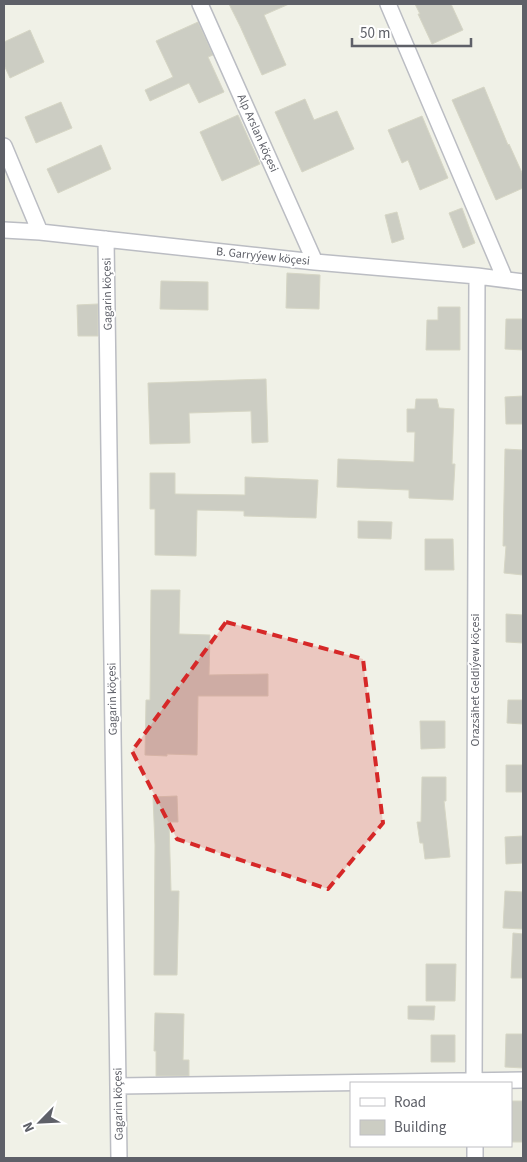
<svg xmlns="http://www.w3.org/2000/svg" width="527" height="1162" font-family="'Source Sans 3',sans-serif">
	<rect width="100%" height="100%" fill="#f0f1e7"/>
	<!-- building -->
	<path fill="#cccdc3" stroke="#d6d6c5" d="M 229,4 L 289,4 L 264,15 L 286,65 L 262,75 L 240,26 Z
		M 415,4 L 451,4 L 463,30 L 432,44 L 418,14 L 420,14 Z
		M 198,22 L 213,55 L 208,57 L 224,92 L 199,103 L 189,83 L 150,101 L 145,90 L 173,77 L 156,41 Z
		M 30,30 L 44,62 L 10,78 L 4,65 L 4,42 Z
		M 484,87 L 508,145 L 509,144 L 523,175 L 523,188 L 496,200 L 452,100 Z
		M 305,99 L 314,120 L 337,111 L 354,149 L 302,172 L 275,112 Z
		M 61,102 L 72,128 L 36,143 L 25,117 Z
		M 238,115 L 260,164 L 222,181 L 200,132 Z
		M 422,116 L 448,178 L 420,190 L 408,160 L 402,163 L 388,130 Z
		M 101,145 L 111,169 L 58,193 L 47,169 Z
		M 462,208 L 475,243 L 463,248 L 449,213 Z
		M 397,212 L 404,239 L 392,243 L 385,215 Z
		M 287,273 L 320,275 L 319,309 L 286,308 Z
		M 161,281 L 208,282 L 208,310 L 160,309 Z
		M 98,304 L 98,336 L 78,336 L 77,305 Z
		M 438,307 L 460,307 L 460,350 L 426,350 L 427,320 L 438,320 Z
		M 506,319 L 523,319 L 523,350 L 505,349 Z
		M 266,379 L 268,442 L 252,443 L 251,411 L 189,413 L 190,443 L 150,444 L 148,383 Z
		M 523,396 L 523,424 L 506,424 L 505,397 Z
		M 416,399 L 437,399 L 439,408 L 454,409 L 452,464 L 455,464 L 453,500 L 409,498 L 409,490 L 337,487 L 338,459 L 414,462 L 415,432 L 407,432 L 407,409 L 415,409 Z
		M 505,449 L 523,450 L 523,575 L 504,573 L 506,546 L 503,546 Z
		M 150,473 L 175,473 L 175,494 L 245,495 L 245,477 L 318,480 L 316,518 L 244,516 L 244,511 L 197,510 L 196,556 L 155,555 L 155,509 L 150,509 Z
		M 358,521 L 392,522 L 391,539 L 358,538 Z
		M 425,539 L 453,539 L 454,570 L 425,570 Z
		M 151,590 L 180,590 L 179,634 L 210,635 L 209,675 L 268,674 L 268,696 L 198,696 L 197,755 L 167,754 L 167,756 L 145,755 L 146,700 L 150,700 Z
		M 506,614 L 523,615 L 523,643 L 506,642 Z
		M 508,700 L 523,700 L 523,724 L 507,723 Z
		M 420,721 L 445,721 L 445,748 L 421,749 Z
		M 506,765 L 523,765 L 523,792 L 506,792 Z
		M 422,777 L 446,777 L 446,801 L 444,801 L 450,857 L 425,859 L 423,843 L 420,843 L 417,822 L 421,822 Z
		M 177,796 L 178,822 L 169,822 L 171,891 L 179,891 L 177,975 L 154,975 L 155,845 L 153,797 Z
		M 523,836 L 523,863 L 506,864 L 505,837 Z
		M 505,891 L 523,892 L 523,929 L 503,928 Z
		M 513,933 L 523,934 L 523,978 L 511,978 Z
		M 426,964 L 456,964 L 455,1001 L 426,1001 Z
		M 408,1006 L 435,1006 L 434,1020 L 408,1019 Z
		M 155,1013 L 184,1014 L 183,1060 L 189,1060 L 189,1076 L 156,1076 L 156,1051 L 154,1051 Z
		M 506,1034 L 523,1034 L 523,1068 L 505,1067 Z
		M 431,1035 L 455,1035 L 455,1062 L 431,1062 Z
		M 511,1101 L 523,1101 L 523,1142 L 511,1142 Z"/>
	<g fill="none" stroke-linecap="round" stroke-linejoin="round">
		<!-- minor casing -->
		<g stroke="#bbbdc3" stroke-width="18">
			<path id="minor" d="M 200,4 L 315,262
				M 388,4 L 505,279
				M 4,146 L 40,232
				M 4,230 L 40,232 L 315,262 L 477,276 L 523,282
				M 106,239 L 119,1158
				M 474,1083 L 477,276
				M 118,1086 L 523,1080
				M 475,1146 L 475,1158"/>
		</g>
		<!-- minor -->
		<use href="#minor" stroke="#fff" stroke-width="15"/>
	</g>
	<!-- marked area -->
	<path fill="#d62828" fill-opacity="0.2" stroke="#d62828" stroke-width="4" stroke-dasharray="10 6" stroke-linejoin="round" d="M 226,622 L 363,659 L 383,823 L 328,889 L 177,839 L 132,751 Z"/>
	<g text-anchor="middle" stroke-width="4" stroke-linejoin="round" paint-order="stroke">
		<!-- street labels -->
		<g font-size="12" fill="#5e6068" stroke="#fff">
			<text transform="translate(258 133) rotate(66)" y="4">Alp Arslan köçesi</text>
			<text transform="translate(263 256) rotate(6)" y="4">B. Garryýew köçesi</text>
			<text transform="translate(107 294) rotate(-91)" y="4">Gagarin köçesi</text>
			<text transform="translate(475 680) rotate(-90)" y="4">Orazsähet Geldiýew köçesi</text>
			<text transform="translate(112 699) rotate(-91)" y="4">Gagarin köçesi</text>
			<text transform="translate(118 1104) rotate(-91)" y="4">Gagarin köçesi</text>
		</g>
	</g>
	<!-- border -->
	<rect width="527" height="1162" fill="none" stroke="#5e6068" stroke-width="10"/>
	<!-- legend -->
	<rect x="350" y="1082" width="162" height="65" fill="#ffffff" stroke="#bfbfc3"/>
	<rect x="360" y="1098" width="25" height="8" fill="#ffffff" stroke="#bfbfc3"/>
	<text x="394" y="1107" font-size="15" fill="#5e6068">Road</text>
	<rect x="360" y="1120" width="25" height="15" fill="#cccdc3" stroke="#bfbfc3"/>
	<text x="394" y="1132" font-size="15" fill="#5e6068">Building</text>
	<!-- north arrow -->
	<g transform="translate(40 1122) rotate(246)" stroke="#ffffff" stroke-width="4" paint-order="stroke">
	<path d="M0-4L9 19L0 12L-9 19Z" fill="#5e6068"/>
	<text y="-8" font-size="14" font-weight="bold" text-anchor="middle" fill="#5e6068">N</text>
	</g>
	<!-- scale -->
	<path d="M352 38v8h119v-8" fill="none" stroke="#5e6068" stroke-width="2.5"/>
	<text x="360" y="38" font-size="15" fill="#5e6068" stroke="#ffffff" stroke-width="4" paint-order="stroke">50 m</text>
</svg>
